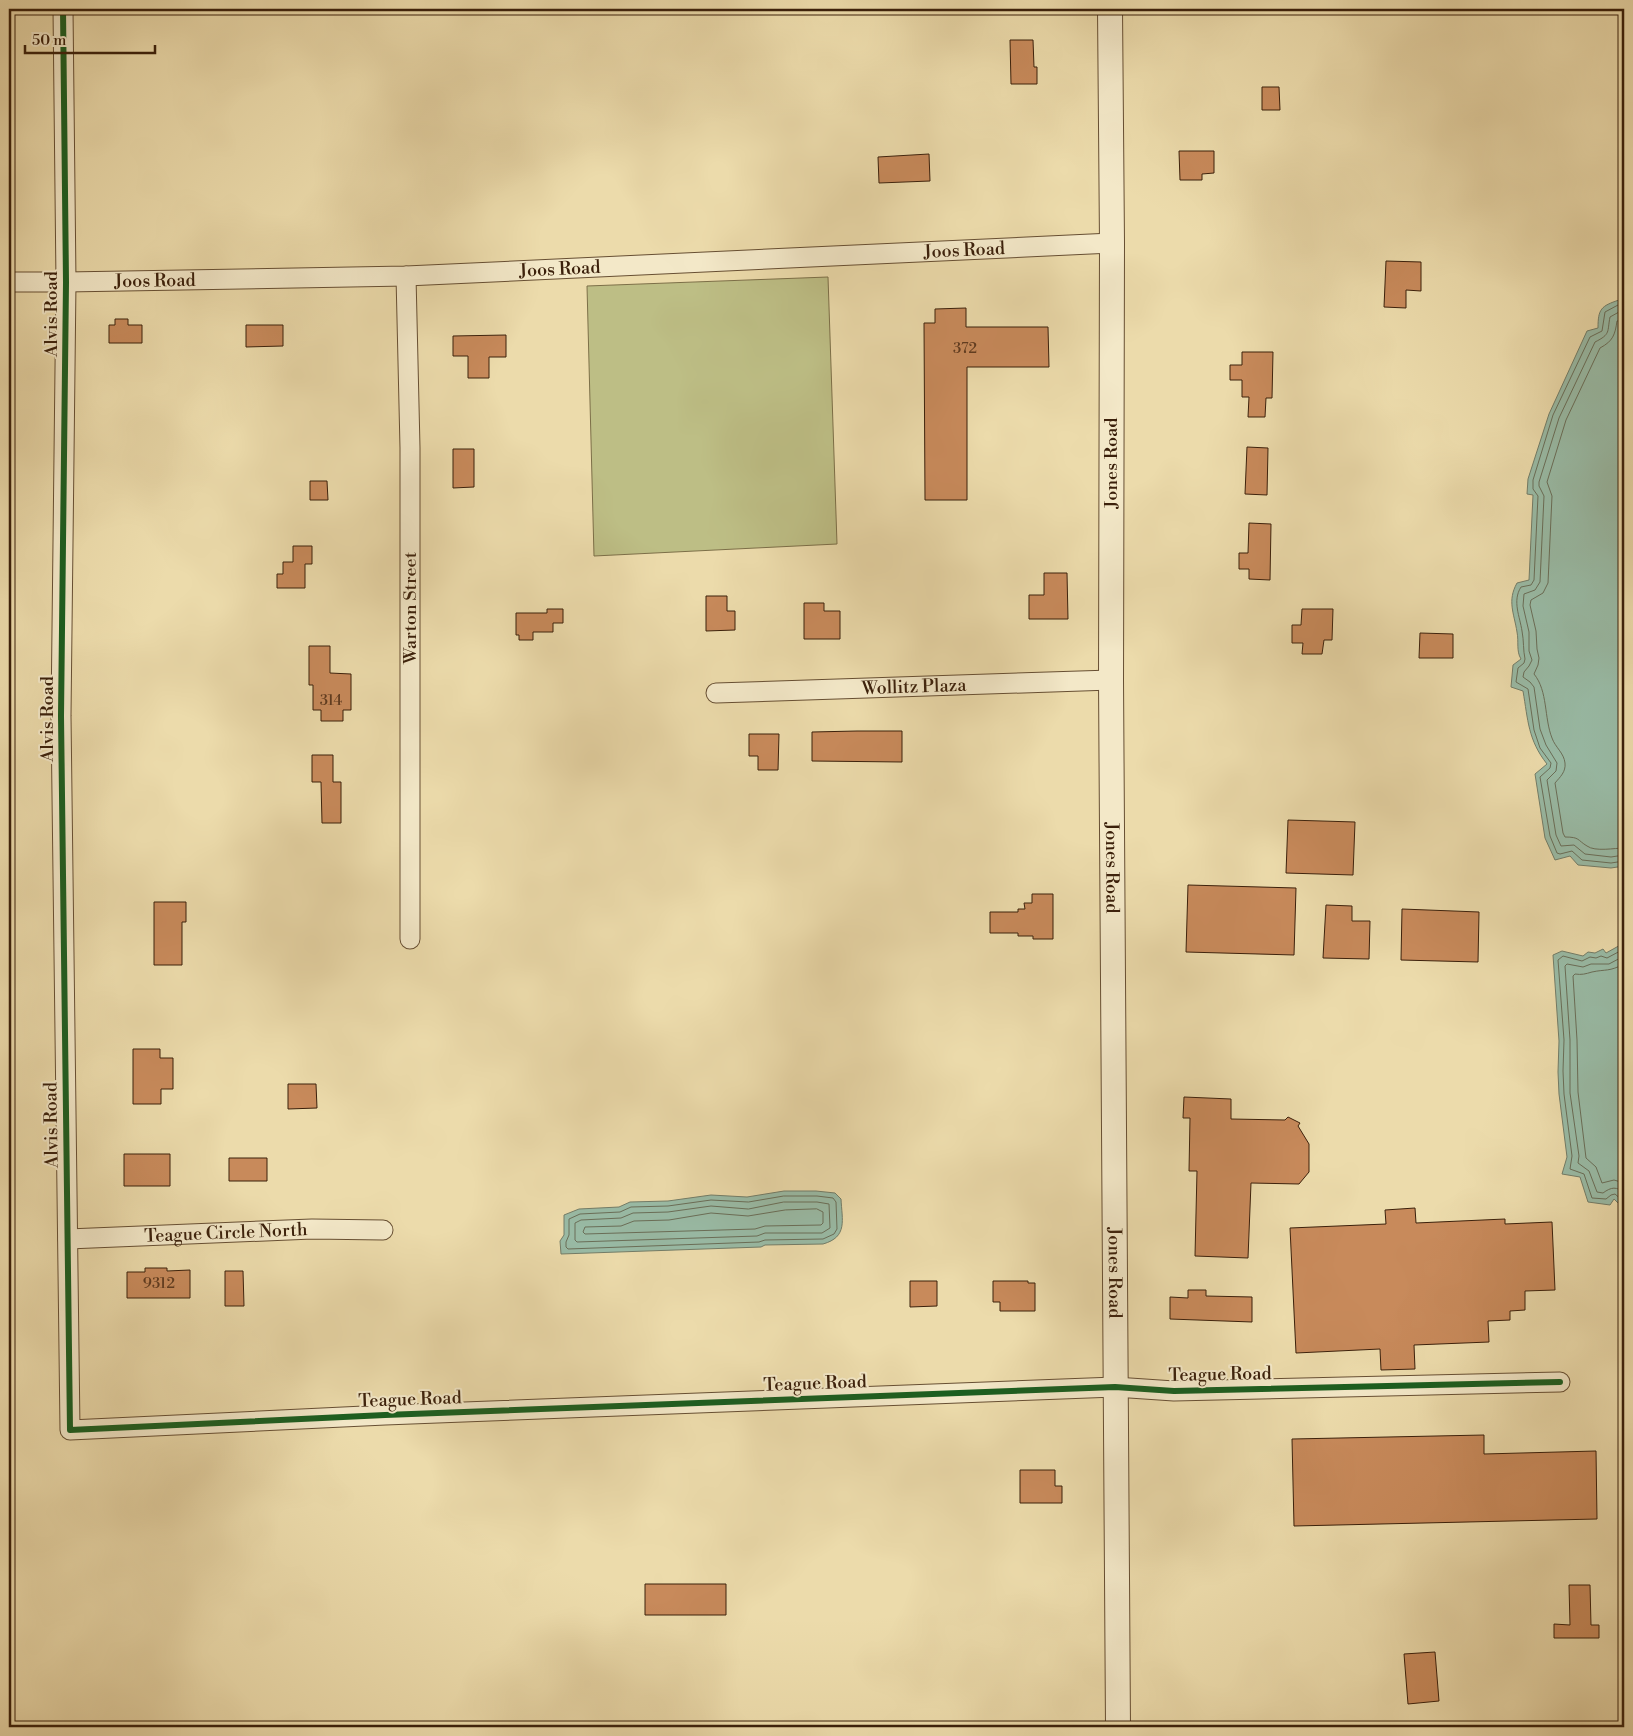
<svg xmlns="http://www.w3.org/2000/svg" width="1633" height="1736" font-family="'Libre Bodoni',serif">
	<rect width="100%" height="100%" fill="#ecdbab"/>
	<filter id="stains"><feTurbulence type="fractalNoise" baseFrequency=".004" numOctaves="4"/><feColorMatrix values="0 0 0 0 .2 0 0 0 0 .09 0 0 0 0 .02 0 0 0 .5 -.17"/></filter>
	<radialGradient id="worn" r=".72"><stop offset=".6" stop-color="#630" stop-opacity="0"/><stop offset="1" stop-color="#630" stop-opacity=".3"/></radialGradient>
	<!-- green -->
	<path fill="#bdbe85" stroke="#7c6f48" d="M 828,277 L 837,544 L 594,556 L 587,286 Z"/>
	<!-- water -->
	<path fill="#99bba6" stroke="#737d68" d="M 1619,300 L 1624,301 L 1624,866 L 1611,868 L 1578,865 L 1570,856 L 1555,860 L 1545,838 L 1535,774 L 1547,764 C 1528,740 1528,720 1523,691 L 1511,687 L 1513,665 L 1521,659 C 1516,651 1519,642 1517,632 C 1514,613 1507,601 1517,583 L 1529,580 L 1533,495 L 1527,494 L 1528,479 L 1549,414 L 1587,331 L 1598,328 C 1598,309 1601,306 1619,300 Z
		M 1624,943 L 1624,1209 L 1614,1199 L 1610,1205 L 1588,1202 L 1580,1177 L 1562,1174 L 1567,1157 L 1559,1094 L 1558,1072 L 1559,1041 L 1553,955 L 1562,951 L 1583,956 L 1588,952 L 1595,953 L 1603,949 L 1606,953 Z
		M 784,1191 L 816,1191 L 835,1193 L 841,1199 C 842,1220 848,1237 823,1244 L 765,1245 L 761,1247 L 561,1254 L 560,1241 L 564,1235 L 564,1215 L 579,1209 L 619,1207 L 630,1202 L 668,1201 L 711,1195 L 747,1197 Z"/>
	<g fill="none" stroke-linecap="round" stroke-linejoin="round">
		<!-- shore -->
		<path stroke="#6a6e58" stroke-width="1" d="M 1624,306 L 1618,305 L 1605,312 L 1602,331 L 1590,337 L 1553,415 L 1533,480 L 1533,489 L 1538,496 L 1534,580 L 1531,585 L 1521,587 C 1512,601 1520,617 1522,631 C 1524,641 1523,650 1525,659 L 1524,663 L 1518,668 L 1516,682 L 1528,689 L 1534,730 L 1540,748 L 1551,763 L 1550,768 L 1540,777 L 1550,836 L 1557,853 L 1560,854 L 1572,851 L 1582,860 L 1611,863 L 1624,861
			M 1624,312 L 1619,312 L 1610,317 C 1607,332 1611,334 1595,342 L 1559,418 L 1539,482 L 1539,486 L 1544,496 L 1540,582 L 1535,590 L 1524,594 L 1523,606 L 1529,632 L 1529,651 L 1532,660 L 1529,666 L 1524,672 L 1523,677 L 1530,682 L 1534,687 L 1540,729 L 1546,745 L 1557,763 L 1556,771 L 1547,780 L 1556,835 L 1561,846 L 1574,845 L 1585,854 L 1611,857 L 1624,855
			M 1624,320 L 1617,321 C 1615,335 1613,341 1600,348 L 1566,420 L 1547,482 L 1552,496 L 1548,583 L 1543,593 L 1531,600 L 1530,605 L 1536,631 L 1537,649 L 1539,658 L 1538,665 L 1534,674 C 1548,691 1544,718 1552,738 C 1555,747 1564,753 1565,763 C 1566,772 1560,777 1555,783 L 1563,833 L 1565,837 C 1580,837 1577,840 1587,846 C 1595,852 1615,848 1624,848
			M 1624,949 L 1607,958 L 1601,956 L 1596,958 L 1590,957 L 1582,961 L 1563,956 L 1558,960 L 1564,1040 L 1563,1071 L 1564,1094 L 1572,1156 L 1570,1169 L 1584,1174 L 1592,1198 L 1606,1199 L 1611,1195 L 1615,1194 L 1624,1202
			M 1624,956 L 1609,964 L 1591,964 L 1583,967 L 1567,964 L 1565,966 L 1570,1040 L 1570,1093 L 1579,1156 L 1578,1163 L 1589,1171 L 1597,1192 L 1603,1193 C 1611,1187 1617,1186 1624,1193
			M 1624,964 C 1609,972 1606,969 1592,972 C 1585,974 1582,975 1575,974 L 1573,976 L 1577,1040 L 1578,1092 L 1586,1158 L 1596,1167 L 1602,1183 L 1614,1180 L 1624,1183
			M 784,1196 L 817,1196 L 833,1198 L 836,1202 L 837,1229 L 834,1234 L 823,1239 L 765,1240 L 759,1242 L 568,1249 L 566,1247 L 566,1242 L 569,1235 L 569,1219 L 580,1214 L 620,1212 L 631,1207 L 668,1206 L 711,1200 L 748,1202 Z
			M 784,1202 L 817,1202 L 829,1204 L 830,1228 L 822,1233 L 765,1233 L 757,1236 L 577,1242 L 575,1240 L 575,1223 L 581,1220 L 621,1218 L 633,1213 L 668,1212 L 711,1206 L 748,1209 Z
			M 817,1209 L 823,1212 L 823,1223 L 821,1225 L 765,1226 L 755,1229 L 585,1234 L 583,1232 L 585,1227 L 621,1226 L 634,1221 L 669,1220 L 711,1213 L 748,1216 L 785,1210 Z"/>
	</g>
	<!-- building -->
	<path fill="#c88a5b" stroke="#3b200b" d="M 1010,40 L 1033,40 L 1034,67 L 1037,67 L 1037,84 L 1011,84 Z
		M 1262,87 L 1279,87 L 1280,110 L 1262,110 Z
		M 1179,151 L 1214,151 L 1214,173 L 1202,174 L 1202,180 L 1180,180 Z
		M 929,154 L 930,181 L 879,183 L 878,157 Z
		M 1386,261 L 1421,262 L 1421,291 L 1406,290 L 1406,308 L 1384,307 Z
		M 966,308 L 966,327 L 1048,327 L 1049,367 L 967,367 L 967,500 L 925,500 L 924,323 L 935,323 L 935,309 Z
		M 115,319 L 128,319 L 128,325 L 142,325 L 142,343 L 109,343 L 109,325 L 115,325 Z
		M 246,325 L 283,325 L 283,346 L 246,347 Z
		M 506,335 L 506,357 L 489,357 L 489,378 L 468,378 L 468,356 L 453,356 L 453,336 Z
		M 1242,352 L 1273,352 L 1272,398 L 1266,398 L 1265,417 L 1248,417 L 1249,397 L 1242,397 L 1242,380 L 1230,380 L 1230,365 L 1242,365 Z
		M 1247,447 L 1268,448 L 1267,495 L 1245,494 Z
		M 453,449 L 474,449 L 474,487 L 453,488 Z
		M 310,481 L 327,481 L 328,500 L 310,500 Z
		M 1249,523 L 1271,524 L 1270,580 L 1249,579 L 1249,569 L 1239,569 L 1239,553 L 1248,553 Z
		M 293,546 L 312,546 L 312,564 L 305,564 L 305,588 L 277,588 L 277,574 L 283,574 L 283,562 L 293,562 Z
		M 1044,573 L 1067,573 L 1068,619 L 1029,619 L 1029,595 L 1044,595 Z
		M 706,596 L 727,596 L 727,611 L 735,611 L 735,630 L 706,631 Z
		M 804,603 L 824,603 L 824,611 L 840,611 L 840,639 L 804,639 Z
		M 547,609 L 563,609 L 563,623 L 553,623 L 553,632 L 533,632 L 533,640 L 519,640 L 519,635 L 516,635 L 516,613 L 547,613 Z
		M 1302,609 L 1333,609 L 1332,640 L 1324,640 L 1322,654 L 1302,654 L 1303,643 L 1292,643 L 1292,625 L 1301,625 Z
		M 1420,633 L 1453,634 L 1453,658 L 1419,658 Z
		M 309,646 L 330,646 L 330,673 L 351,674 L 351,710 L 343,710 L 343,721 L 321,721 L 321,710 L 313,710 L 313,685 L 309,685 Z
		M 857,731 L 902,731 L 902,762 L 812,761 L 812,732 Z
		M 749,734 L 779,734 L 778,770 L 758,770 L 758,756 L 749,756 Z
		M 312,755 L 333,755 L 333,782 L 341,782 L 341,823 L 322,823 L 321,782 L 312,782 Z
		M 1288,820 L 1355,822 L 1353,875 L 1286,873 Z
		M 1188,885 L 1296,888 L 1294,955 L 1186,952 Z
		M 1032,894 L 1053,894 L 1053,939 L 1033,939 L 1033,936 L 1018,936 L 1018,933 L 990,933 L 990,912 L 1018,912 L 1018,909 L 1025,909 L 1024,903 L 1032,903 Z
		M 154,902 L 186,902 L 186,922 L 182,922 L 182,965 L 154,965 Z
		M 1326,905 L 1352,906 L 1352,921 L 1370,921 L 1369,959 L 1323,958 Z
		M 1402,909 L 1479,912 L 1478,962 L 1401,960 Z
		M 133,1049 L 160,1049 L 160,1058 L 173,1058 L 173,1089 L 161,1089 L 161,1104 L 133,1104 Z
		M 288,1084 L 316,1084 L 317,1108 L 288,1109 Z
		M 1184,1097 L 1231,1099 L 1231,1119 L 1285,1120 L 1288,1117 L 1300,1123 L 1298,1126 L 1309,1144 L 1309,1172 L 1299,1184 L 1251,1183 L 1248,1258 L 1195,1256 L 1197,1171 L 1189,1171 L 1190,1118 L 1183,1118 Z
		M 124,1154 L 170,1154 L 170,1186 L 124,1186 Z
		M 229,1158 L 267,1158 L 267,1181 L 229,1181 Z
		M 1415,1208 L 1416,1223 L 1505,1219 L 1505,1224 L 1552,1222 L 1555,1290 L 1525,1291 L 1525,1310 L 1510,1311 L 1510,1320 L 1488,1321 L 1489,1342 L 1414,1345 L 1415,1369 L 1381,1370 L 1380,1349 L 1296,1353 L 1290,1228 L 1386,1224 L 1385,1210 Z
		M 145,1268 L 167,1268 L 167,1271 L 190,1270 L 190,1298 L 127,1298 L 127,1272 L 145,1272 Z
		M 225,1271 L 243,1271 L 244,1306 L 225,1306 Z
		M 910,1281 L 937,1281 L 937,1306 L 910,1307 Z
		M 993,1281 L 1028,1281 L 1028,1283 L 1035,1283 L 1035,1311 L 1000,1311 L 1000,1302 L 993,1302 Z
		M 1188,1290 L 1206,1290 L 1206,1296 L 1252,1297 L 1252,1322 L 1170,1319 L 1170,1297 L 1188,1298 Z
		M 1484,1435 L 1484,1454 L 1596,1451 L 1597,1519 L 1294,1526 L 1292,1439 Z
		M 1020,1470 L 1055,1470 L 1055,1486 L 1062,1486 L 1062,1503 L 1020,1503 Z
		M 645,1584 L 726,1584 L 726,1615 L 645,1615 Z
		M 1569,1585 L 1590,1585 L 1591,1625 L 1599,1625 L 1599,1638 L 1554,1638 L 1554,1624 L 1570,1625 Z
		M 1435,1652 L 1439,1701 L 1408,1704 L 1404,1654 Z"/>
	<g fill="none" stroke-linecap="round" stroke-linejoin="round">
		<!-- minor casing -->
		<g stroke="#674f33" stroke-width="21">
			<g id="minor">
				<path d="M 63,9 L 66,282 L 61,716 L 70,1430 L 385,1415 L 1115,1387 L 1174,1391 L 1560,1382"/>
				<path d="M 406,276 L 410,448 L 410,939"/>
				<path id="s1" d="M 9,282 L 66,282 L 406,276 L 1112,243"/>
				<path id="s2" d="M 716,693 L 1111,680"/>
				<path id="s3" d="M 68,1239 L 312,1229 L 383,1230"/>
			</g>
		</g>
		<!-- tertiary casing -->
		<g stroke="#674f33" stroke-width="26">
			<g id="tertiary">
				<path id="s4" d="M 1110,9 L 1112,243 L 1111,680 L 1118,1727"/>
			</g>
		</g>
		<!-- minor -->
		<use href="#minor" stroke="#f3e8c8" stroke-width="19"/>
		<!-- tertiary -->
		<use href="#tertiary" stroke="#f3e8c8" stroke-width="24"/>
		<!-- cycleway casing -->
		<g stroke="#f3e8c8" stroke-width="9">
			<path id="cycleway" d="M 63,9 L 66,282 L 61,716 L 70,1430 L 385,1415 L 1115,1387 L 1174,1391 L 1560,1382"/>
		</g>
		<!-- cycleway -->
		<use href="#cycleway" stroke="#1b5e20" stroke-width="6"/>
	</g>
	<g text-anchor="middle" stroke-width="4" stroke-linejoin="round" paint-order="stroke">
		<!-- number labels -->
		<g font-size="15" fill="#5e3a1f">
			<text x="965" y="353">372</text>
			<text x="331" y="705">314</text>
			<text x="159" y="1288">9312</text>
		</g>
		<!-- street labels -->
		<g font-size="18" fill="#3b200b" stroke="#f3e8c8">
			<text dy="6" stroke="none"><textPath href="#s1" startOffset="956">Joos Road</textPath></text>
			<text dy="6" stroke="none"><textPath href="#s1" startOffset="551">Joos Road</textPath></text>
			<text dy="6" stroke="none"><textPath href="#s1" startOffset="146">Joos Road</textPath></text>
			<text transform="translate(51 314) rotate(-90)" y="6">Alvis Road</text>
			<text transform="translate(1111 463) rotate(-90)" y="6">Jones Road</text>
			<text transform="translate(410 608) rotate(-90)" y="6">Warton Street</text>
			<text dy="6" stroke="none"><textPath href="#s2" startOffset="198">Wollitz Plaza</textPath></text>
			<text transform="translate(47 719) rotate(-90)" y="6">Alvis Road</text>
			<text dy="6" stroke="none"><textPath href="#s4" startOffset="859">Jones Road</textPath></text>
			<text transform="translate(51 1125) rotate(-91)" y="6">Alvis Road</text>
			<text dy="6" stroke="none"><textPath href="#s3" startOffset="158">Teague Circle North</textPath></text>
			<text dy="6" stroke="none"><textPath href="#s4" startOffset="1264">Jones Road</textPath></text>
			<text transform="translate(1220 1374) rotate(-1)" y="6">Teague Road</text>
			<text transform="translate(815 1383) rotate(-2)" y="6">Teague Road</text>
			<text transform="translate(410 1399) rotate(-2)" y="6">Teague Road</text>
		</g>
	</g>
	<!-- margin -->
	<rect width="1633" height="1736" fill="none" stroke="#ecdbab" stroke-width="30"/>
	<rect x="10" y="10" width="1613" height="1716" fill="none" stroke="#3b200b" stroke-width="2.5"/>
	<rect x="15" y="15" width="1603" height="1706" fill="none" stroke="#3b200b"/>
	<!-- scale -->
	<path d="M25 45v8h130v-8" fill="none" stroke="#3b200b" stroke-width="2.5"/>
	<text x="32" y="45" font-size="15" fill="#3b200b" stroke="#f3e8c8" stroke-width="4" paint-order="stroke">50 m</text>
	<rect width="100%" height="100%" filter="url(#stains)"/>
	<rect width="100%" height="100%" fill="url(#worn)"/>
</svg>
